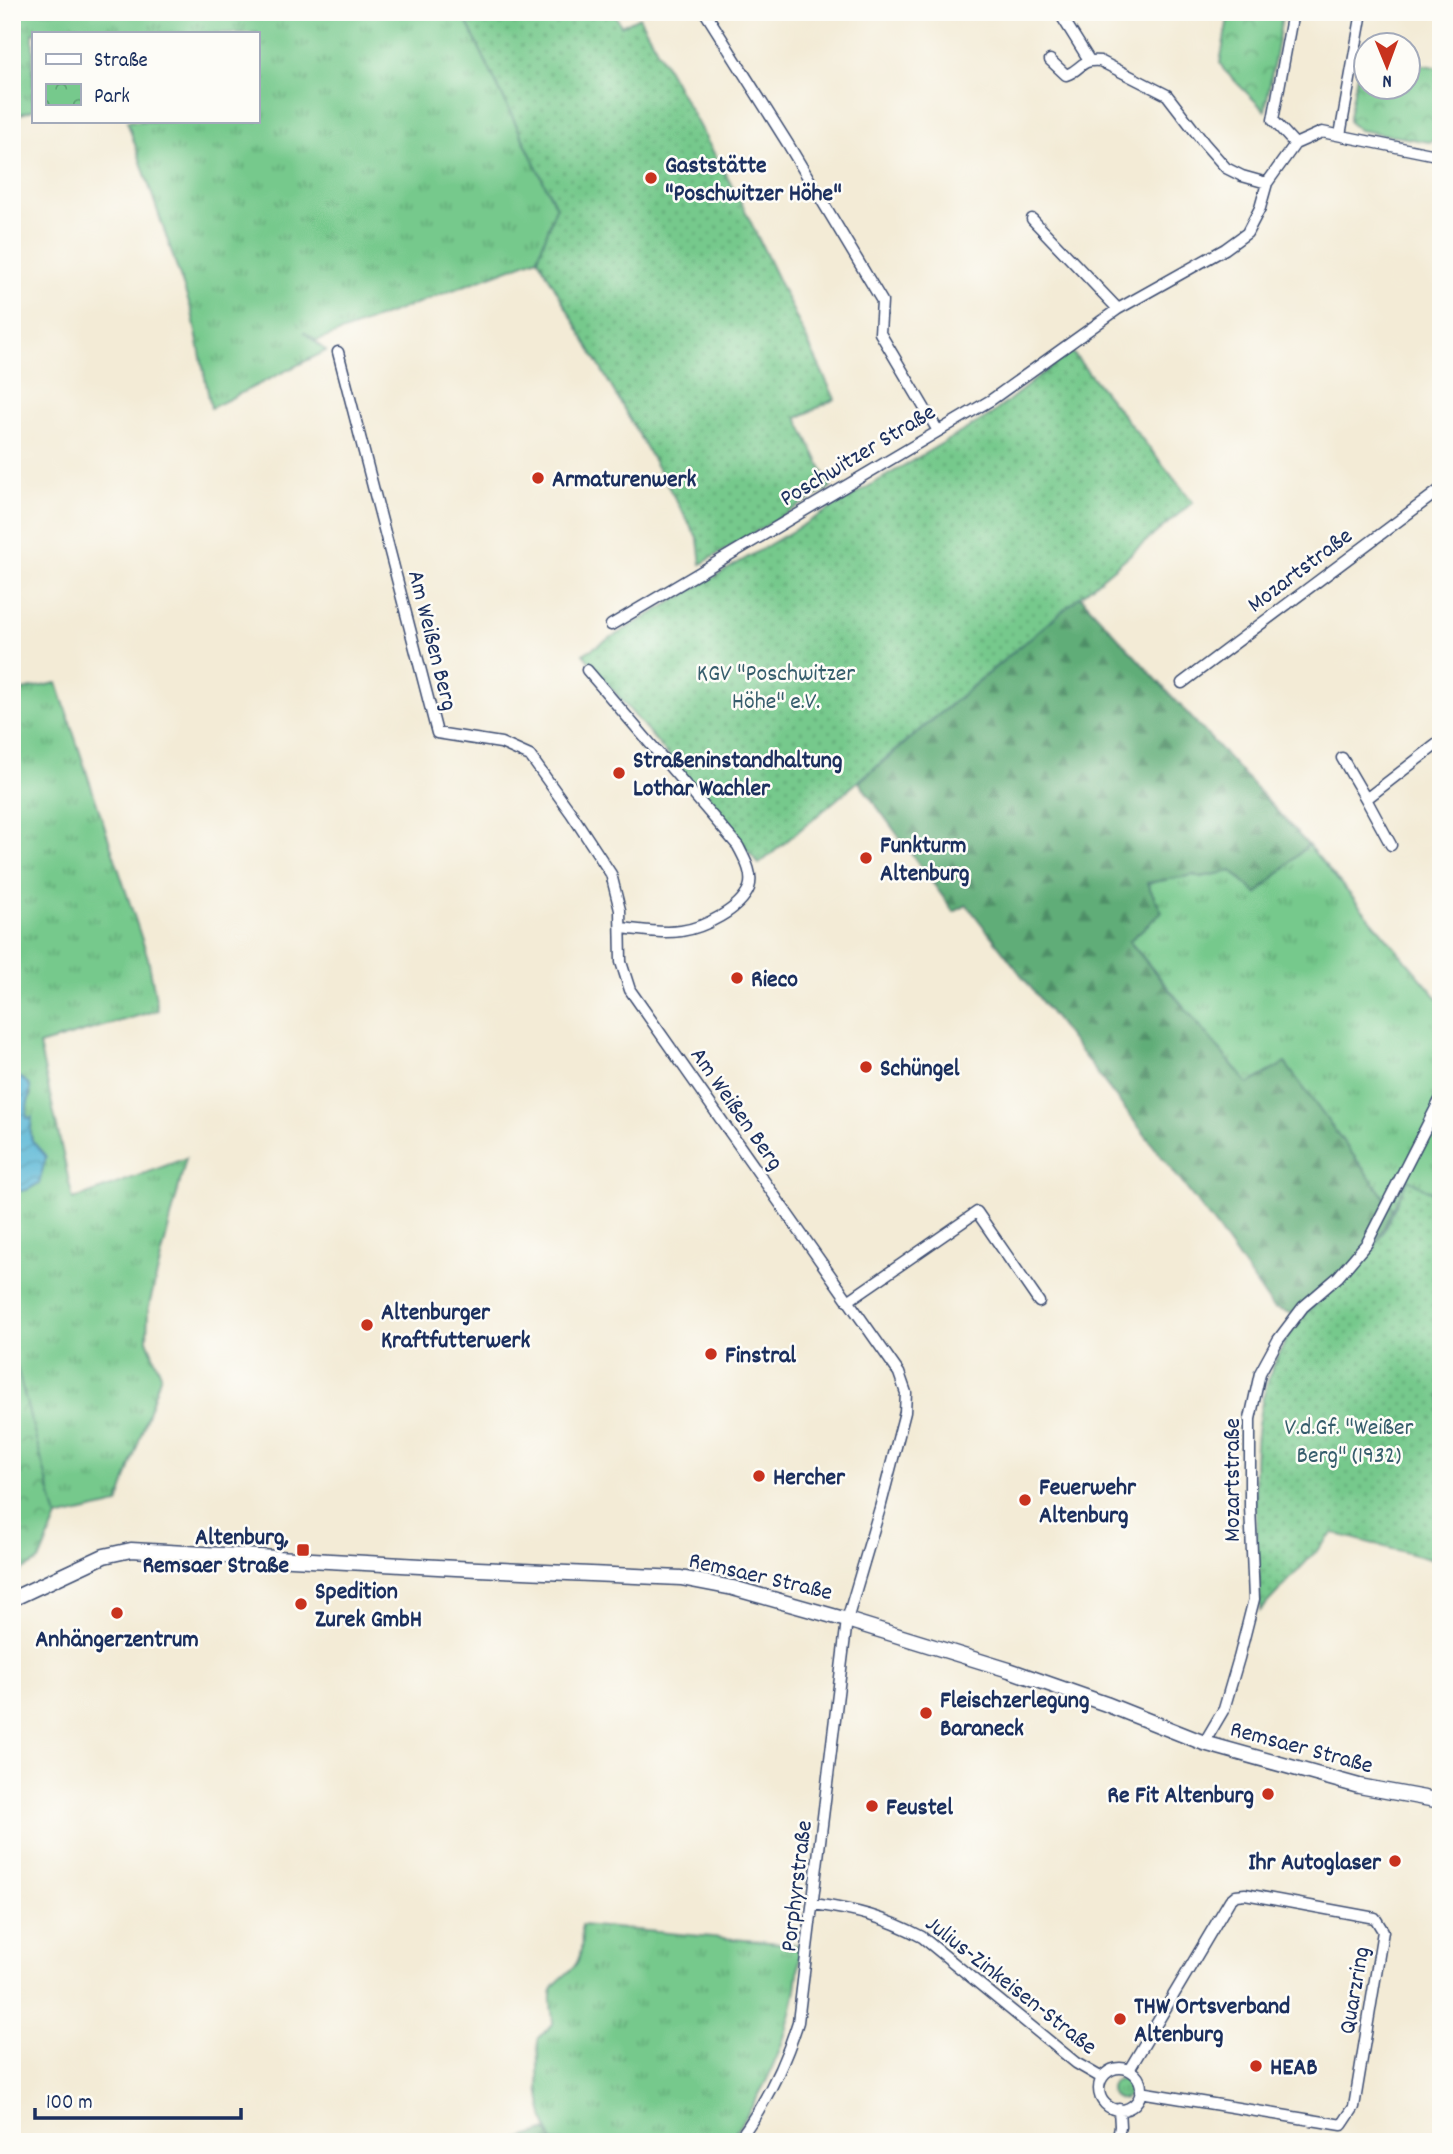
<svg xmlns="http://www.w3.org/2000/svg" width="1453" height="2154" font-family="Dekko,sans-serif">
	<defs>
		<pattern id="grass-tufts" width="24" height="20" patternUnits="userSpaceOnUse" patternTransform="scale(1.75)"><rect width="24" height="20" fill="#76c98c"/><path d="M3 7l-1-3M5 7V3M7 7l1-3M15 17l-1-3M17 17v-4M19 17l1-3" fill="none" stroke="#60a476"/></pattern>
		<pattern id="forest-firs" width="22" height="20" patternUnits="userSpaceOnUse" patternTransform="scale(1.75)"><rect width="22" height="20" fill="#60ad78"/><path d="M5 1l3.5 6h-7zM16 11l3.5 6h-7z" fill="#4e8d66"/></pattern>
		<pattern id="park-crowns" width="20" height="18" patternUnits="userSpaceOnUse" patternTransform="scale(1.75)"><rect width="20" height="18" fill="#76c98c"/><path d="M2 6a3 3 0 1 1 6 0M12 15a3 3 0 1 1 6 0" fill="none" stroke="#60a476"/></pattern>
		<pattern id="garden-dots" width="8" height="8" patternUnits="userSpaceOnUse" patternTransform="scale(1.75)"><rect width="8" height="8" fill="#76c98c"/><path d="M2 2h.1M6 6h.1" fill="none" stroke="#60a476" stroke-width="1.8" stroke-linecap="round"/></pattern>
		<pattern id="water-waves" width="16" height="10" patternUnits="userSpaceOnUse" patternTransform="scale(1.75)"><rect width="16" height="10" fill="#56b6d5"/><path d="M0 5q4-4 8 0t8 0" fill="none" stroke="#4694b0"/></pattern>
	</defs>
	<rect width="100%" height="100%" fill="#fdfcf7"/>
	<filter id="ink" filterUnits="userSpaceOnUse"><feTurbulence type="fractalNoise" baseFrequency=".0143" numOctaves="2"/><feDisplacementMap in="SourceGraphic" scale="14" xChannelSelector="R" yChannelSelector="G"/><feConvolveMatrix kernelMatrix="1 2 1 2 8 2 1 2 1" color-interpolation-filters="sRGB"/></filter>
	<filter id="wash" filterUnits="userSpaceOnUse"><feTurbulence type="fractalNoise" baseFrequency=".00686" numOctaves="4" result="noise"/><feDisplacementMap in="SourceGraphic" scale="28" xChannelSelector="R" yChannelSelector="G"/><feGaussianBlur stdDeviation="1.57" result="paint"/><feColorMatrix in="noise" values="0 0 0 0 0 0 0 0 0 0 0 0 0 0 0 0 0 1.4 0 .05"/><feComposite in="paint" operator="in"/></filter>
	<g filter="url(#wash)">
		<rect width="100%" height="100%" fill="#f3ebd6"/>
		<!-- grass -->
		<path fill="url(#grass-tufts)" stroke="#487c75" stroke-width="2" d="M 12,12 L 462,12 L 556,207 L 538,258 L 317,341 L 304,332 L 326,351 L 211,408 L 192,312 L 127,121 L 257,121 L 257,33 L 33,33 L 33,110 L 12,117 Z
			M 57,683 L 148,958 L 158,1010 L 39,1045 L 73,1200 L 186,1158 L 148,1310 L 147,1340 L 161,1374 L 118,1504 L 57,1518 L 12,1375 L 12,1188 L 18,1191 L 32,1141 C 30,1133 32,1126 31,1118 L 27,1119 L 25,1109 L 31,1094 L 24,1080 L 15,1075 L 12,1076 L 12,692 Z
			M 1308,845 L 1441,1002 L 1441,1186 L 1431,1192 L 1408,1179 L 1393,1209 L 1285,1063 L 1248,1084 L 1129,941 L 1161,912 L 1147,883 L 1194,875 L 1201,877 L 1232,871 L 1257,894 Z
			M 581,1925 L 800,1945 C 798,2019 773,2083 728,2142 L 553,2142 C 538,2109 537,2072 538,2038 L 553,2024 C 553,2015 550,2003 551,1995 C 552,1981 569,1975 576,1964 C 583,1953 582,1938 581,1925 Z
			M1110 2089a10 10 0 1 1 20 0a10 10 0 1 1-20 0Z"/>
		<!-- forest -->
		<path fill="url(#forest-firs)" stroke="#3e6e6b" stroke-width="2" d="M 1080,596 L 1308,845 L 1257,894 L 1232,871 L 1201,877 L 1194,875 L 1147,883 L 1162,912 L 1129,941 L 1248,1084 L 1285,1063 L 1393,1209 L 1373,1250 L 1357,1268 L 1303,1317 L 1273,1308 L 1217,1228 L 967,905 L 954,912 L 859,782 Z
			M 547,2130 L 553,2142 L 511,2142 Z"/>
		<!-- park -->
		<path fill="url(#park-crowns)" stroke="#487c75" stroke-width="2" d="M 1229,12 L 1283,12 L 1265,111 L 1224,70 L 1220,63 Z
			M 1361,54 L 1365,55 L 1366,88 L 1408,88 L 1408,62 L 1441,68 L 1439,139 L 1429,142 L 1359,130 L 1349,122 L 1349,116 Z
			M 12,1349 L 57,1518 L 39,1561 L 12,1576 Z"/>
		<!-- garden -->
		<path fill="url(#garden-dots)" stroke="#487c75" stroke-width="2" d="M 462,12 L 614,12 L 621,26 L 639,17 L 743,206 L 835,399 L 797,418 L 831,487 L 701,564 L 698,539 L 538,258 L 556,207 Z
			M 1071,351 L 1193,502 L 759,864 L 583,654 L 992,414 Z
			M 1408,1179 L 1431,1192 L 1441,1186 L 1441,1562 L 1333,1533 L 1260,1611 C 1260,1513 1233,1399 1303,1317 C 1324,1293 1354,1277 1372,1251 C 1386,1231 1397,1200 1408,1179 Z"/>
		<!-- water -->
		<path fill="url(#water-waves)" stroke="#38729a" stroke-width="2" d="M 15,1074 L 24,1080 L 30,1086 C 31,1098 25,1105 27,1118 L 32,1117 C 32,1124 29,1131 31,1137 C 32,1144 42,1150 46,1157 L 39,1183 C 30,1189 23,1194 12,1188 L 12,1076 Z"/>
	</g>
	<g filter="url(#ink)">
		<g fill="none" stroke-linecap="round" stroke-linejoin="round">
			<!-- minor casing -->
			<g stroke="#3b4b70" stroke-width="13">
				<path id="minor" d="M 705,12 L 788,144 L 882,301 L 880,333 L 938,431
					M 1059,12 L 1089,60
					M 1293,12 L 1273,120 L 1295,144
					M 1050,60 L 1066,75 C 1082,70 1079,59 1100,61 L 1167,95 L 1204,143 L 1226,168 L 1242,176 L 1267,183
					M 1340,135 L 1362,12
					M 1032,219 L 1118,309
					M 338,352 L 437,733 L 501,743 L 530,756 L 571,813 L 611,874 L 620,910 L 621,962 L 630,990 L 899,1373 L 906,1393 L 905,1412 L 880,1508 L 847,1620 L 798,2022 C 784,2066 765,2105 737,2142
					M 611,625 L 991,400 L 1118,309 L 1225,249 L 1247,233 L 1260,208 L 1267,183 L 1295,144 L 1322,132 L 1441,156
					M 587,670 L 738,846 C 744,858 754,874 749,888 C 740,910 703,928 681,931 C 661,934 641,930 621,928
					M 1182,683 L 1441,489
					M 1342,758 L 1366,799
					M 1391,845 L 1366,799 L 1441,741
					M 848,1301 L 977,1212 L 1039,1302
					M 1204,1743 L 1224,1709 L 1239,1658 L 1254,1599 L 1250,1506 L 1250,1419 L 1260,1373 L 1278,1340 L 1303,1307 L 1338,1277 L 1367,1243 L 1441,1098
					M 814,1904 C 856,1910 885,1917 922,1937 L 1076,2063 L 1102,2078
					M1099 2089a21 21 0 1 1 42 0a21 21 0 1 1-42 0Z
					M 1129,2070 L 1230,1900 L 1236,1895 L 1245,1894 L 1375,1918 L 1383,1931 L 1354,2107 L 1342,2125 L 1140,2092
					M 1117,2142 L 1120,2126 L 1119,2109"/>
			</g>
			<!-- tertiary casing -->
			<g stroke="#3b4b70" stroke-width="17">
				<path id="tertiary" d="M 12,1599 L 104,1556 L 131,1550 L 456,1568 L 681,1578 L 733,1588 L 847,1620 L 1009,1670 L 1106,1704 L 1204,1743 L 1359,1786 L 1441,1801"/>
			</g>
			<!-- minor -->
			<use href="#minor" stroke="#fff" stroke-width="10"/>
			<!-- tertiary -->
			<use href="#tertiary" stroke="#fff" stroke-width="14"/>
		</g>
	</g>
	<!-- markers -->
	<g fill="#c8321e" stroke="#fdfcf7" stroke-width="2.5">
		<circle cx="651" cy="178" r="7"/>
		<circle cx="538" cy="478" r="7"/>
		<circle cx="619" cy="773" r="7"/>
		<circle cx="866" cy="858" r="7"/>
		<circle cx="737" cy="978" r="7"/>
		<circle cx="866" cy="1067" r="7"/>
		<circle cx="367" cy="1325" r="7"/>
		<circle cx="711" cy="1354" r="7"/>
		<circle cx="759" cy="1476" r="7"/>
		<circle cx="1025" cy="1500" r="7"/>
		<rect x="296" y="1543" width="14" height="14" rx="3.5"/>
		<circle cx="301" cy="1604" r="7"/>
		<circle cx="117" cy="1613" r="7"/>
		<circle cx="926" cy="1713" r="7"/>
		<circle cx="1268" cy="1794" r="7"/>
		<circle cx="872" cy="1806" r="7"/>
		<circle cx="1395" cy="1861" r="7"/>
		<circle cx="1120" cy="2019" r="7"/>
		<circle cx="1256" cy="2066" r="7"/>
	</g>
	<g text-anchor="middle" stroke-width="5" stroke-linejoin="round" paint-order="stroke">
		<!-- poi labels -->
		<g font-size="24" font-weight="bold" fill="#1b2f5e" stroke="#fdfcf7" text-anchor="start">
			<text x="665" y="172">Gaststätte<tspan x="665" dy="28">"Poschwitzer Höhe"</tspan></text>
			<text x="552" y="486">Armaturenwerk</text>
			<text x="633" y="767">Straßeninstandhaltung<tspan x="633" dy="28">Lothar Wachler</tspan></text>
			<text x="880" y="852">Funkturm<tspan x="880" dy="28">Altenburg</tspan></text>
			<text x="751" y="986">Rieco</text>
			<text x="880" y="1075">Schüngel</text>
			<text x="381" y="1319">Altenburger<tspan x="381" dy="28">Kraftfutterwerk</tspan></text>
			<text x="725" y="1362">Finstral</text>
			<text x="773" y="1484">Hercher</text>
			<text x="1039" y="1494">Feuerwehr<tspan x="1039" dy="28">Altenburg</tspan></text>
			<text x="289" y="1544" text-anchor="end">Altenburg,<tspan x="289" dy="28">Remsaer Straße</tspan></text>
			<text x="315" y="1598">Spedition<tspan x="315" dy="28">Zurek GmbH</tspan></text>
			<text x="117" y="1646" text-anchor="middle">Anhängerzentrum</text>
			<text x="940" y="1707">Fleischzerlegung<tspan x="940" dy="28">Baraneck</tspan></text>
			<text x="1254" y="1802" text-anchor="end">Re Fit Altenburg</text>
			<text x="886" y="1814">Feustel</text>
			<text x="1381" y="1869" text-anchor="end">Ihr Autoglaser</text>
			<text x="1134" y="2013">THW Ortsverband<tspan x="1134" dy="28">Altenburg</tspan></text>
			<text x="1270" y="2074">HEAB</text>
		</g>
		<!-- street labels -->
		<g font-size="24" fill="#1b2f5e" stroke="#fdfcf7">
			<text transform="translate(857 454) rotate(-31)" y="8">Poschwitzer Straße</text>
			<text transform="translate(1299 569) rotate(-37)" y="8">Mozartstraße</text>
			<text transform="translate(434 640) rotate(76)" y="8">Am Weißen Berg</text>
			<text transform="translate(738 1108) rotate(55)" y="8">Am Weißen Berg</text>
			<text transform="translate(1231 1480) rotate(-90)" y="8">Mozartstraße</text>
			<text transform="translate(761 1575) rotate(13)" y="8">Remsaer Straße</text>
			<text transform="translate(1302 1746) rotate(15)" y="8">Remsaer Straße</text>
			<text transform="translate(795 1886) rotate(-83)" y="8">Porphyrstraße</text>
			<text transform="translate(1012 1984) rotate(38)" y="8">Julius-Zinkeisen-Straße</text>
			<text transform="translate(1353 1990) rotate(-80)" y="8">Quarzring</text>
		</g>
		<!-- park labels -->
		<g font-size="24" fill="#365d6c" stroke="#fdfcf7">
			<text x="776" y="680">KGV "Poschwitzer<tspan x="776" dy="28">Höhe" e.V.</tspan></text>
			<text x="1349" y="1434">V.d.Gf. "Weißer<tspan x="1349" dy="28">Berg" (1932)</tspan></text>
		</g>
	</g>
	<!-- margin -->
	<rect width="1453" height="2154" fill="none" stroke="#fdfcf7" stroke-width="42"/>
	<!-- legend -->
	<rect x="32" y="32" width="228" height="91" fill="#fdfcf7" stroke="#a3aaba" stroke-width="2"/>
	<rect x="46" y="54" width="35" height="10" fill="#ffffff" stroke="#a3aaba" stroke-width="2"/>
	<text x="94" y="66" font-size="21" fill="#1b2f5e">Straße</text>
	<rect x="46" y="84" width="35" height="21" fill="url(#park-crowns)" stroke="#a3aaba" stroke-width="2"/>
	<text x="94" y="102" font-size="21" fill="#1b2f5e">Park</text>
	<!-- north arrow -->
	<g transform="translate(1387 66) rotate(179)"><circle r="33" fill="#fdfcf7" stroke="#a3aaba" stroke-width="2"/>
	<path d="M0-5L12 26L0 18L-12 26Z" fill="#c8321e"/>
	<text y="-10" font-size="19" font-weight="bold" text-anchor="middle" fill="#1b2f5e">N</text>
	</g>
	<!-- scale -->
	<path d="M35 2108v10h206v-10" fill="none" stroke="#1b2f5e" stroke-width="3.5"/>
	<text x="46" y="2108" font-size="21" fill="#1b2f5e" stroke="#fdfcf7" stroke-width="5" paint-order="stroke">100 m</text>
</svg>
